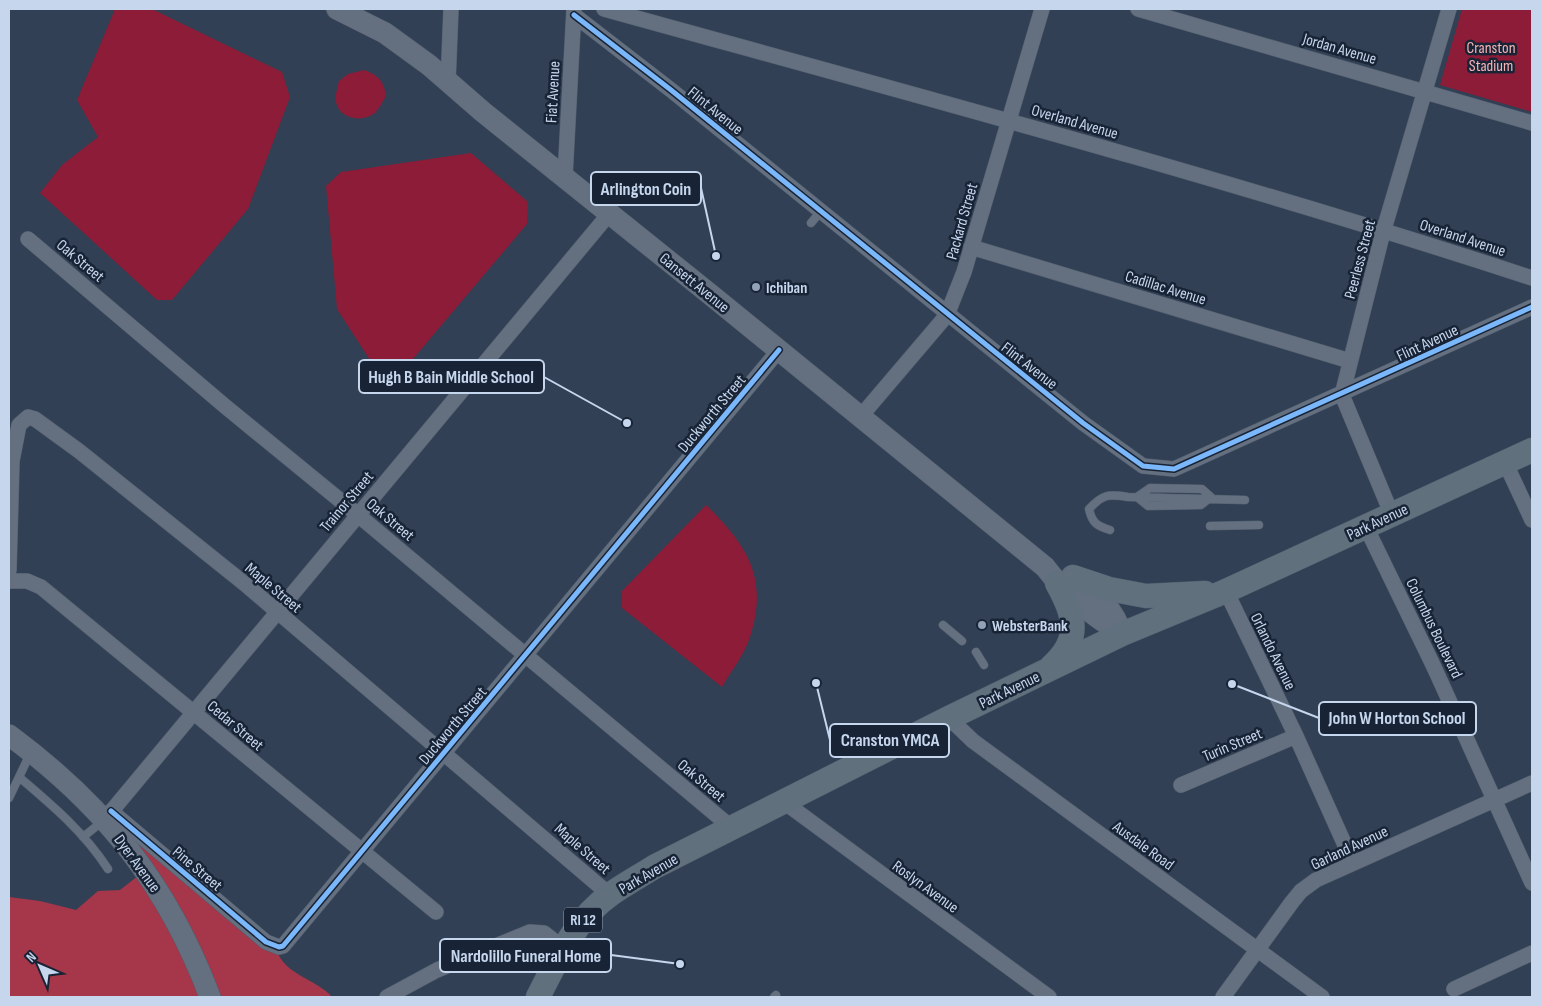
<svg xmlns="http://www.w3.org/2000/svg" width="1541" height="1006" font-family="'Sofia Sans Condensed',sans-serif">
	<rect width="100%" height="100%" fill="#314054"/>
	<!-- green -->
	<path fill="#8c1c37" d="M 115,9 L 152,9 L 282,72 L 290,97 L 248,209 L 172,300 L 157,300 L 40,193 L 62,165 L 98,137 L 77,100 Z
		M 1462,9 L 1532,9 L 1532,112 L 1440,85 Z
		M 364,70 C 378,75 384,81 386,96 C 383,101 379,109 375,113 C 364,122 342,120 337,105 C 334,98 337,89 339,81 L 348,74 Z
		M 471,153 L 528,202 L 527,224 L 402,372 L 379,374 L 337,309 L 326,186 L 341,172 Z
		M 706,505 C 747,545 769,578 750,637 C 745,654 731,671 722,687 L 622,608 L 622,591 Z"/>
	<!-- forest -->
	<path fill="#a6364a" d="M 104,815 L 276,946 C 280,974 316,978 332,997 L 9,997 L 9,897 L 40,901 L 76,910 L 98,891 L 120,890 L 143,872 Z"/>
	<g fill="none" stroke-linecap="round" stroke-linejoin="round">
		<!-- lane casing -->
		<g stroke="#4f5d6e" stroke-width="9">
			<path id="lane" d="M 811,223 L 821,211
				M 1150,488 L 1202,489 L 1211,497 L 1201,505 L 1148,506 L 1137,497 Z
				M 1210,526 L 1259,525
				M 1110,530 C 1097,526 1092,523 1089,509 C 1103,494 1108,494 1128,497 L 1245,500
				M 943,625 L 962,641
				M 976,652 L 984,665
				M 19,777 C 52,805 84,832 108,869
				M 9,798 L 30,754
				M 83,837 L 103,821
				M 774,997 L 776,995"/>
		</g>
		<!-- street casing -->
		<g stroke="#4f5d6e" stroke-width="16">
			<path id="street" d="M 604,9 C 915,95 1226,178 1532,278
				M 1138,9 L 1532,123
				M 574,15 L 671,90 L 1083,423 L 1143,466 L 1174,469 L 1532,307
				M 448,83 L 451,9
				M 565,177 L 574,9
				M 28,239 L 226,407 L 358,515 L 732,828
				M 971,247 L 1350,361
				M 861,416 L 947,315 L 964,272 L 1042,9
				M 1505,462 L 1532,520
				M 1392,515 L 1342,395 L 1382,236 L 1449,9
				M 1366,527 L 1434,667 L 1532,883
				M 9,570 L 12,461 L 19,425 L 28,417 L 35,419 L 79,451 L 245,584 L 610,895
				M 9,581 L 27,581 L 41,587 L 436,912
				M 1226,591 L 1296,736 L 1353,863
				M 949,718 L 973,741 L 1322,997
				M 1181,785 L 1296,736
				M 784,802 L 1049,997
				M 111,811 L 266,942 L 279,947 L 283,946 L 779,350
				M 105,819 L 609,214
				M 1454,989 L 1532,953
				M 387,997 L 437,970 L 530,932 L 544,933 L 563,948
				M 1223,997 L 1292,902 L 1301,891 L 1316,880 L 1532,783"/>
		</g>
		<!-- secondary casing -->
		<g stroke="#4f5d6e" stroke-width="22">
			<path id="secondary" d="M 337,9 L 385,33 L 429,65 L 483,112 L 711,295 L 1045,567 C 1066,595 1093,616 1122,634
				M 1078,580 C 1099,594 1114,610 1122,634
				M 9,735 C 105,806 168,885 210,997"/>
		</g>
		<!-- primary casing -->
		<g stroke="#4f5d6e" stroke-width="25">
			<path id="primary" d="M 1073,577 L 1109,589 L 1146,596 L 1205,593
				M 1052,666 C 1082,639 1075,615 1057,583
				M 538,997 C 557,960 575,919 611,894 C 625,884 640,876 654,867 L 949,718 L 1122,634 L 1226,591 L 1532,450"/>
		</g>
		<!-- lane -->
		<use href="#lane" stroke="#646f7f" stroke-width="8"/>
		<!-- street -->
		<use href="#street" stroke="#646f7f" stroke-width="15"/>
		<!-- secondary -->
		<use href="#secondary" stroke="#646f7f" stroke-width="21"/>
		<!-- primary -->
		<use href="#primary" stroke="#60707d" stroke-width="24"/>
		<!-- cycleway casing -->
		<g stroke="#182436" stroke-width="8">
			<path id="cycleway" d="M 574,15 L 671,90 L 1083,423 L 1143,466 L 1174,469 L 1532,307
				M 111,811 L 266,942 L 279,947 L 283,946 L 779,350"/>
		</g>
		<!-- cycleway -->
		<use href="#cycleway" stroke="#7ab7fb" stroke-width="5"/>
	</g>
	<!-- markers -->
	<g fill="#92a2b7" stroke="#182436" stroke-width="2">
		<circle cx="756" cy="287" r="5"/>
		<circle cx="982" cy="625" r="5"/>
	</g>
	<g text-anchor="middle" stroke-width="5" stroke-linejoin="round" paint-order="stroke">
		<!-- shield labels -->
		<rect fill="#182436" stroke="#92a1b6" stroke-width="1" x="564" y="907.5" width="38" height="25" rx="4"/>
		<g font-size="15" font-weight="bold" fill="#c6d6ed">
			<text x="583" y="925">RI 12</text>
		</g>
		<!-- park labels -->
		<g font-size="16" fill="#f8b4b7" stroke="#182436">
			<text x="1491" y="53">Cranston<tspan x="1491" dy="18">Stadium</tspan></text>
		</g>
		<!-- street labels -->
		<g font-size="16" fill="#c6d6ed" stroke="#182436">
			<text transform="translate(1340 48) rotate(16)" y="6">Jordan Avenue</text>
			<text transform="translate(552 92) rotate(-87)" y="6">Fiat Avenue</text>
			<text transform="translate(716 110) rotate(39)" y="6">Flint Avenue</text>
			<text transform="translate(1075 121) rotate(16)" y="6">Overland Avenue</text>
			<text transform="translate(961 221) rotate(-74)" y="6">Packard Street</text>
			<text transform="translate(1463 237) rotate(18)" y="6">Overland Avenue</text>
			<text transform="translate(1359 259) rotate(-75)" y="6">Peerless Street</text>
			<text transform="translate(81 260) rotate(40)" y="6">Oak Street</text>
			<text transform="translate(695 282) rotate(39)" y="6">Gansett Avenue</text>
			<text transform="translate(1166 287) rotate(17)" y="6">Cadillac Avenue</text>
			<text transform="translate(1427 342) rotate(-25)" y="6">Flint Avenue</text>
			<text transform="translate(1030 365) rotate(38)" y="6">Flint Avenue</text>
			<text transform="translate(711 413) rotate(-50)" y="6">Duckworth Street</text>
			<text transform="translate(346 501) rotate(-50)" y="6">Trainor Street</text>
			<text transform="translate(391 519) rotate(40)" y="6">Oak Street</text>
			<text transform="translate(1377 521) rotate(-25)" y="6">Park Avenue</text>
			<text transform="translate(274 587) rotate(40)" y="6">Maple Street</text>
			<text transform="translate(1435 628) rotate(64)" y="6">Columbus Boulevard</text>
			<text transform="translate(1274 651) rotate(64)" y="6">Orlando Avenue</text>
			<text transform="translate(1009 689) rotate(-26)" y="6">Park Avenue</text>
			<text transform="translate(236 725) rotate(40)" y="6">Cedar Street</text>
			<text transform="translate(452 725) rotate(-50)" y="6">Duckworth Street</text>
			<text transform="translate(1232 744) rotate(-23)" y="6">Turin Street</text>
			<text transform="translate(702 780) rotate(40)" y="6">Oak Street</text>
			<text transform="translate(1144 845) rotate(36)" y="6">Ausdale Road</text>
			<text transform="translate(1349 847) rotate(-25)" y="6">Garland Avenue</text>
			<text transform="translate(583 848) rotate(41)" y="6">Maple Street</text>
			<text transform="translate(138 863) rotate(54)" y="6">Dyer Avenue</text>
			<text transform="translate(198 868) rotate(40)" y="6">Pine Street</text>
			<text transform="translate(648 873) rotate(-30)" y="6">Park Avenue</text>
			<text transform="translate(926 886) rotate(36)" y="6">Roslyn Avenue</text>
		</g>
		<!-- poi labels -->
		<g font-size="16" font-weight="bold" fill="#c6d6ed" stroke="#182436" text-anchor="start">
			<text x="766" y="293">Ichiban</text>
			<text x="992" y="631">WebsterBank</text>
		</g>
	</g>
	<!-- callouts -->
	<path fill="none" stroke="#c6d6ed" stroke-width="2" d="M716 256L701 188M627 423L544 377M1232 684L1319 718M816 683L830 740M680 964L611 955"/>
	<g fill="#c6d6ed" stroke="#182436" stroke-width="2">
		<circle cx="716" cy="256" r="5"/>
		<circle cx="627" cy="423" r="5"/>
		<circle cx="1232" cy="684" r="5"/>
		<circle cx="816" cy="683" r="5"/>
		<circle cx="680" cy="964" r="5"/>
	</g>
	<g fill="#182436" stroke="#c6d6ed" stroke-width="2">
		<rect x="591" y="172" width="110" height="33" rx="5"/>
		<rect x="359" y="360" width="185" height="33" rx="5"/>
		<rect x="1319" y="702" width="157" height="33" rx="5"/>
		<rect x="830" y="724" width="119" height="33" rx="5"/>
		<rect x="440" y="939" width="171" height="33" rx="5"/>
	</g>
	<g font-size="18" text-anchor="middle" font-weight="bold" fill="#c6d6ed">
		<text x="646" y="195">Arlington Coin</text>
		<text x="451" y="383">Hugh B Bain Middle School</text>
		<text x="1397" y="724">John W Horton School</text>
		<text x="890" y="746">Cranston YMCA</text>
		<text x="526" y="962">Nardolillo Funeral Home</text>
	</g>
	<!-- border -->
	<rect width="1541" height="1006" fill="none" stroke="#c6d6ed" stroke-width="20"/>
	<!-- north arrow -->
	<g transform="translate(40 966) rotate(315)" stroke="#182436" stroke-width="4" paint-order="stroke">
	<path d="M0-4L9 19L0 12L-9 19Z" fill="#c6d6ed"/>
	<text y="-8" font-size="14" font-weight="bold" text-anchor="middle" fill="#c6d6ed">N</text>
	</g>
</svg>
